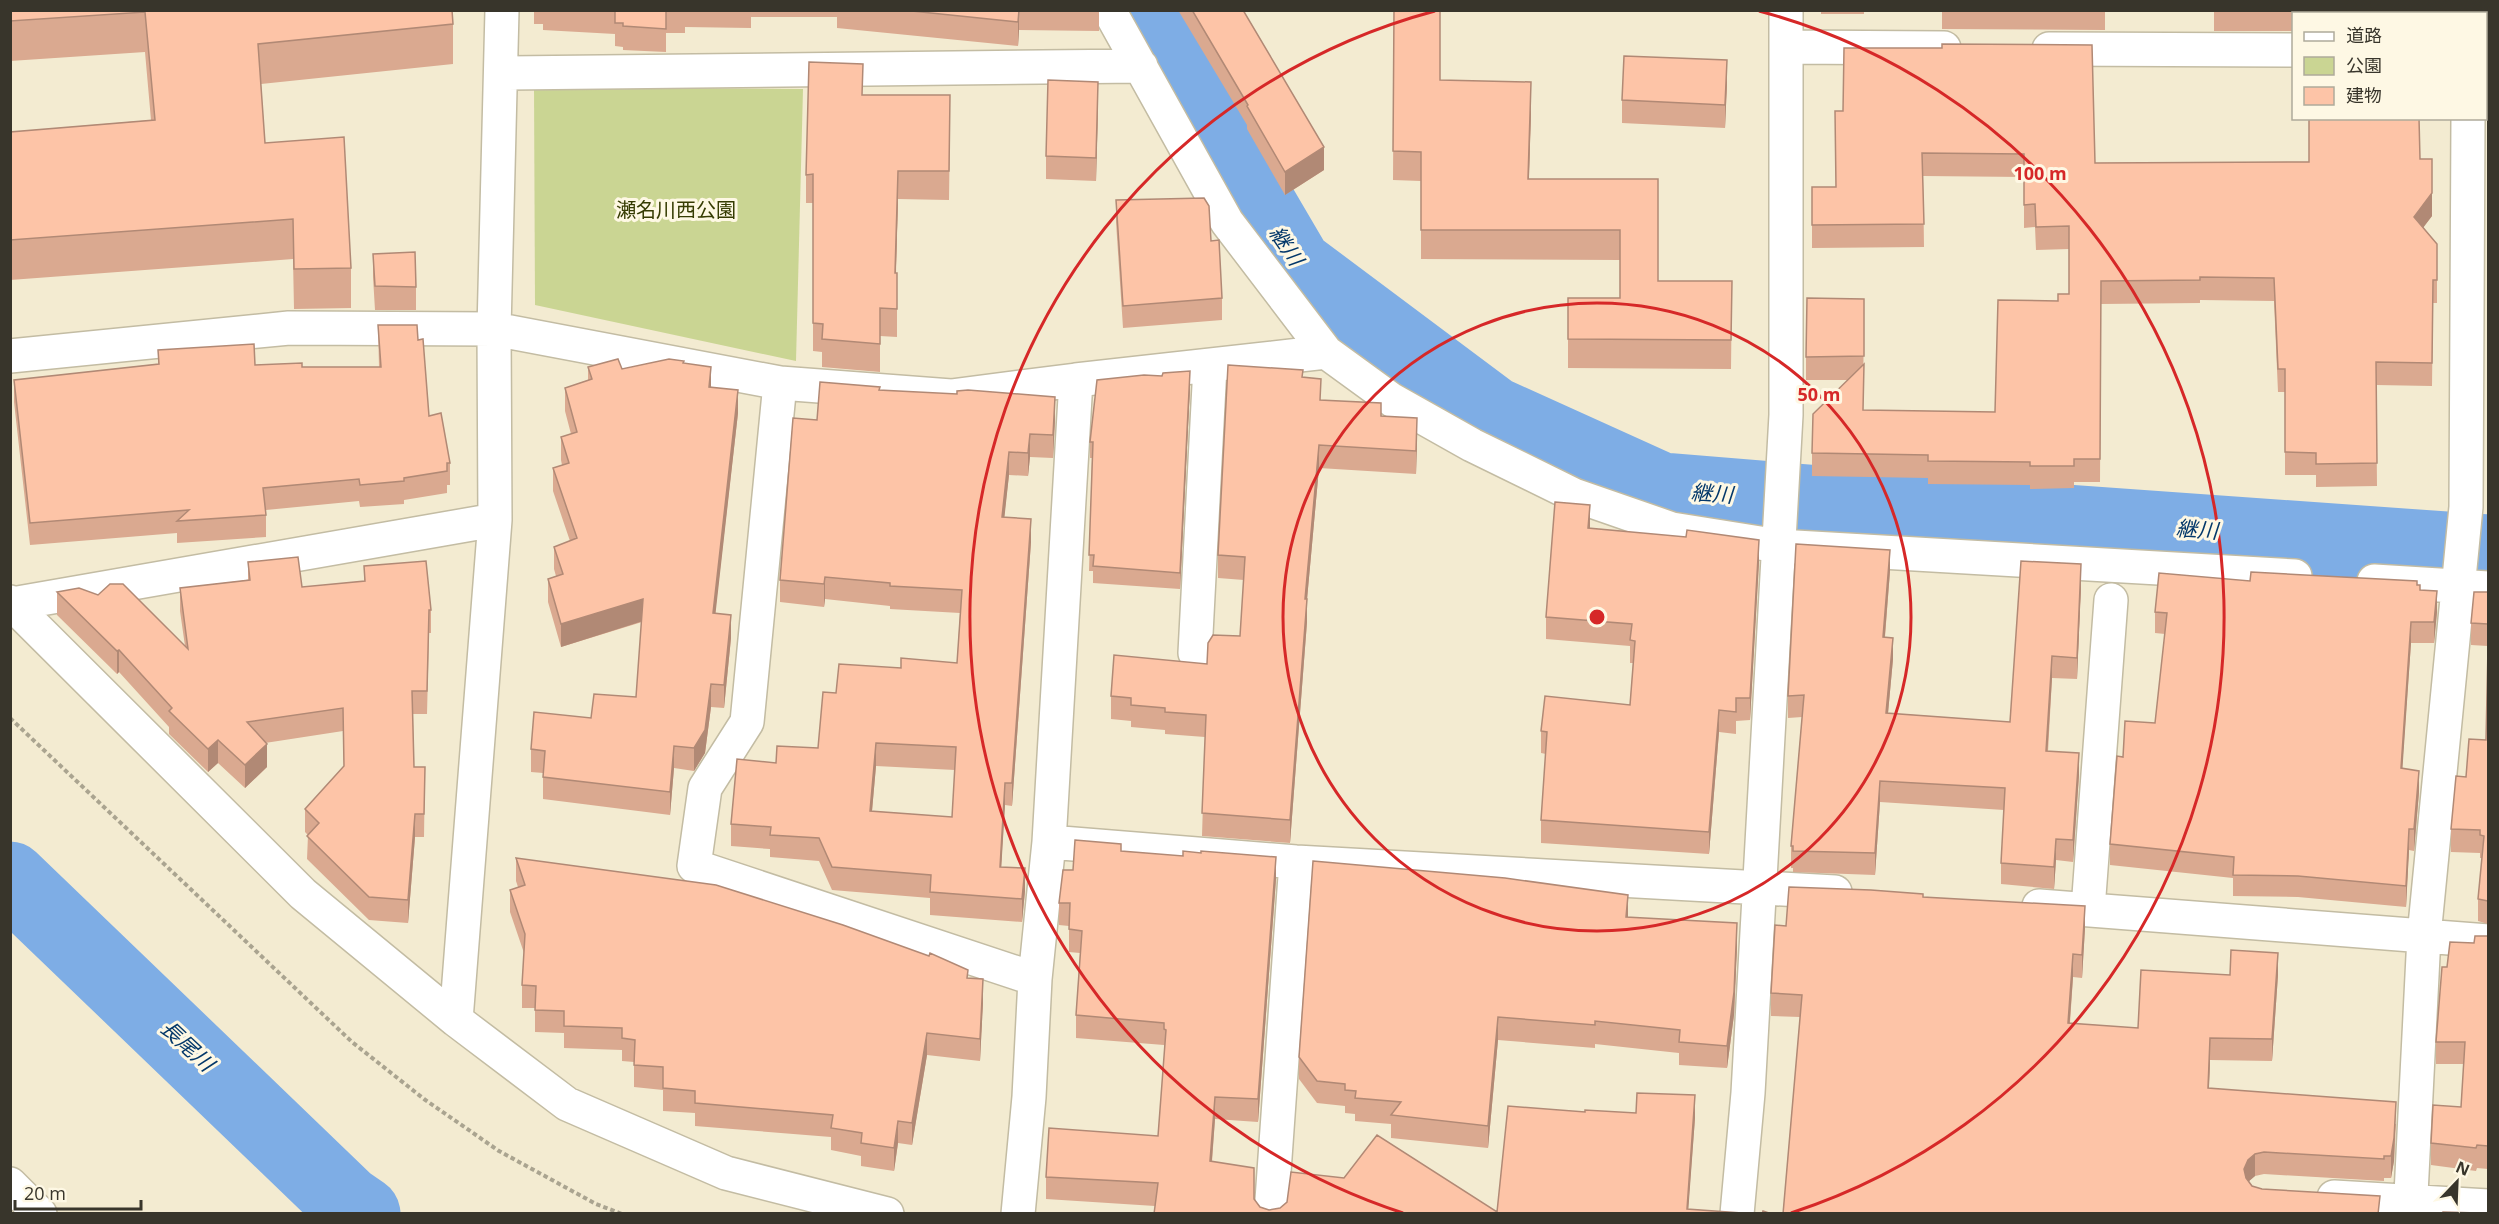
<svg xmlns="http://www.w3.org/2000/svg" width="2499" height="1224" font-family="'Open Sans','Noto Sans JP',sans-serif">
	<rect width="100%" height="100%" fill="#f3ebd1"/>
	<!-- green -->
	<path fill="#cad593" d="M 534,87 L 803,89 L 796,361 L 535,305 Z"/>
	<g fill="none" stroke-linecap="round" stroke-linejoin="round">
		<!-- river -->
		<path stroke="#7eade5" stroke-width="75" d="M 1145,10 L 1295,266 L 1493,414 L 1661,490 L 1955,514 L 2488,552
			M 10,879 L 347,1203 L 363,1214"/>
		<!-- minor casing -->
		<g stroke="#c3bca3" stroke-width="36">
			<path id="minor" d="M 1109,10 L 1227,222 L 1326,352 L 1392,400 L 1472,445 L 1574,495 L 1672,529 L 1778,546 L 2295,576
				M 2469,14 L 2469,10
				M 1786,47 L 1944,48
				M 2049,49 L 2294,50
				M 2486,51 L 2488,51
				M 502,73 L 1141,66
				M 10,356 L 289,328 L 494,329 L 780,383 L 951,396 L 1076,380 L 1049,842 L 1035,979 L 1029,1097 L 1018,1214
				M 1076,380 L 1326,352
				M 780,383 L 747,722 L 705,788 L 694,866 L 1035,979
				M 2374,581 L 2488,588
				M 10,602 L 303,894 L 456,1020 L 567,1104 L 726,1173 L 887,1214
				M 12,604 L 495,520
				M 1195,653 L 1210,366
				M 1049,842 L 1296,862 L 1835,892
				M 2039,906 L 2488,941
				M 2088,909 L 2111,600
				M 456,1020 L 495,520 L 494,329 L 502,10
				M 10,1184 L 40,1214
				M 2334,1197 L 2488,1206
				M 1271,1214 L 1296,862
				M 1737,1214 L 1748,1093 L 1786,415 L 1786,10
				M 2410,1214 L 2424,936 L 2466,507 L 2468,118"/>
		</g>
		<!-- path -->
		<path stroke="#aaa490" stroke-width="4" stroke-dasharray="4.5 3" stroke-linecap="butt" d="M 10,718 L 352,1042 L 424,1099 L 499,1151 L 596,1204 L 622,1214"/>
		<!-- minor -->
		<use href="#minor" stroke="#fff" stroke-width="33"/>
	</g>
	<!-- wall -->
	<path fill="#daa990" fill-rule="evenodd" d="M 10,10 L 452,10 L 453,24 L 453,64 L 261,84 L 265,143 L 351,268 L 351,308 L 294,309 L 293,259 L 10,280 L 10,132 L 151,120 L 145,52 L 10,61 Z
		M 534,10 L 1099,10 L 1099,31 L 1019,30 L 1018,46 L 837,28 L 837,17 L 751,17 L 751,28 L 685,27 L 685,33 L 666,33 L 666,52 L 623,50 L 623,47 L 615,46 L 615,34 L 543,30 L 543,24 L 534,24 Z
		M 1178,10 L 1243,10 L 1324,170 L 1285,195 L 1247,129 L 1247,125 Z
		M 1394,10 L 1440,80 L 1531,111 L 1529,179 L 1658,179 L 1658,281 L 1732,281 L 1731,369 L 1568,368 L 1568,298 L 1620,298 L 1620,260 L 1421,259 L 1421,181 L 1393,180 Z
		M 1821,10 L 1864,10 L 1864,14 L 1821,14 Z
		M 1942,10 L 2105,10 L 2105,30 L 1942,29 Z
		M 2214,10 L 2383,10 L 2383,14 L 2294,14 L 2294,31 L 2214,31 Z
		M 1727,83 L 1725,128 L 1622,123 L 1622,100 Z
		M 863,95 L 950,123 L 949,200 L 898,199 L 896,273 L 897,273 L 897,337 L 880,336 L 880,372 L 822,367 L 822,352 L 813,351 L 813,203 L 806,203 L 806,175 Z
		M 1098,105 L 1096,181 L 1046,179 L 1046,156 Z
		M 1835,111 L 2095,163 L 2309,162 L 2420,159 L 2432,216 L 2423,227 L 2437,244 L 2437,303 L 2433,303 L 2432,386 L 2376,385 L 2377,486 L 2316,487 L 2316,475 L 2285,475 L 2285,392 L 2278,392 L 2274,301 L 2200,300 L 2200,303 L 2101,304 L 2100,482 L 2074,482 L 2074,488 L 2030,489 L 2030,485 L 1928,484 L 1928,478 L 1812,476 L 1812,453 L 1848,380 L 1806,380 L 1806,357 L 1864,299 L 1863,410 L 1995,412 L 2058,301 L 2069,294 L 2069,249 L 2036,250 L 2035,227 L 2024,228 L 2024,177 L 1923,176 L 1924,247 L 1812,248 L 1812,187 L 1836,187 Z
		M 1116,200 L 1211,241 L 1222,298 L 1222,320 L 1123,328 L 1116,222 Z
		M 373,254 L 416,287 L 416,310 L 375,310 L 373,277 Z
		M 378,325 L 418,340 L 429,416 L 450,463 L 450,485 L 447,485 L 447,493 L 404,500 L 404,504 L 360,507 L 359,501 L 266,510 L 266,537 L 177,543 L 177,533 L 30,545 L 14,402 L 14,380 L 158,364 L 158,350 L 255,365 L 302,367 L 379,367 Z
		M 684,363 L 711,387 L 738,413 L 715,613 L 731,638 L 724,708 L 711,707 L 705,753 L 694,771 L 674,768 L 670,815 L 543,799 L 543,773 L 531,772 L 531,749 L 591,718 L 636,697 L 642,622 L 561,647 L 548,602 L 548,579 L 556,576 L 554,569 L 554,547 L 570,541 L 553,491 L 553,468 L 562,465 L 561,460 L 561,437 L 571,434 L 565,411 L 565,388 L 588,380 L 588,367 L 622,369 Z
		M 1303,378 L 1321,400 L 1381,416 L 1417,441 L 1416,474 L 1319,468 L 1307,599 L 1307,622 L 1290,843 L 1202,836 L 1205,737 L 1165,734 L 1165,730 L 1131,727 L 1131,721 L 1111,719 L 1111,696 L 1207,664 L 1240,636 L 1244,580 L 1218,578 L 1218,555 Z
		M 1190,387 L 1180,589 L 1093,583 L 1093,571 L 1089,571 L 1092,458 L 1090,458 L 1090,442 Z
		M 879,390 L 1055,419 L 1053,458 L 1030,457 L 1028,476 L 1009,475 L 1004,517 L 1031,542 L 1012,806 L 1005,805 L 1001,867 L 1025,891 L 1022,922 L 930,915 L 930,898 L 832,890 L 819,861 L 770,857 L 770,849 L 731,846 L 731,824 L 776,763 L 818,748 L 836,693 L 901,668 L 957,663 L 960,613 L 890,609 L 890,606 L 825,599 L 824,607 L 780,602 L 780,580 L 817,420 ZM 876,766 L 955,770 L 952,817 L 872,811 Z
		M 1590,528 L 1759,562 L 1750,720 L 1736,721 L 1736,734 L 1719,732 L 1709,854 L 1541,843 L 1541,820 L 1546,754 L 1541,753 L 1541,731 L 1630,705 L 1633,663 L 1630,663 L 1630,646 L 1546,639 L 1546,617 Z
		M 248,562 L 302,587 L 364,581 L 364,566 L 431,610 L 431,633 L 429,633 L 427,714 L 413,714 L 414,767 L 425,767 L 424,837 L 415,837 L 408,923 L 369,920 L 307,859 L 308,835 L 305,832 L 305,809 L 344,767 L 343,731 L 265,743 L 267,767 L 245,788 L 218,763 L 208,772 L 169,734 L 169,727 L 119,672 L 117,674 L 57,615 L 57,592 L 98,595 L 185,646 L 180,611 L 180,588 L 248,580 Z
		M 1890,571 L 1885,637 L 1893,659 L 1888,713 L 2010,722 L 2081,586 L 2077,679 L 2052,678 L 2048,752 L 2079,775 L 2073,862 L 2056,860 L 2054,889 L 2001,884 L 2001,863 L 2004,810 L 1880,802 L 1875,875 L 1793,872 L 1793,868 L 1791,868 L 1791,846 L 1802,717 L 1788,718 L 1788,696 Z
		M 2250,581 L 2417,585 L 2437,612 L 2434,643 L 2411,643 L 2402,769 L 2419,792 L 2414,851 L 2409,850 L 2406,907 L 2298,897 L 2233,896 L 2233,878 L 2110,865 L 2110,844 L 2123,757 L 2155,723 L 2165,634 L 2155,633 L 2155,612 Z
		M 2488,592 L 2488,646 L 2471,645 L 2471,623 Z
		M 2488,646 L 2488,924 L 2478,921 L 2478,899 L 2482,858 L 2480,858 L 2480,853 L 2451,852 L 2451,829 L 2466,777 L 2486,740 Z
		M 1121,851 L 1276,879 L 1258,1122 L 1215,1119 L 1212,1162 L 1254,1199 L 1260,1207 L 1269,1210 L 1497,1212 L 1585,1112 L 1695,1118 L 1688,1209 L 1756,1214 L 1154,1214 L 1155,1206 L 1046,1199 L 1046,1177 L 1158,1136 L 1165,1052 L 1164,1052 L 1164,1045 L 1076,1038 L 1076,1015 L 1080,953 L 1069,952 L 1069,926 L 1059,925 L 1059,903 L 1073,870 Z
		M 516,858 L 968,978 L 983,1002 L 980,1061 L 927,1055 L 912,1145 L 898,1143 L 894,1171 L 861,1166 L 861,1156 L 831,1150 L 831,1137 L 695,1126 L 695,1113 L 663,1111 L 663,1090 L 634,1087 L 634,1062 L 622,1061 L 622,1050 L 564,1048 L 564,1033 L 535,1032 L 535,1008 L 522,1008 L 522,985 L 524,953 L 510,912 L 510,890 L 518,887 L 516,881 Z
		M 1923,897 L 2085,928 L 2082,978 L 2073,977 L 2070,1023 L 2138,1028 L 2230,975 L 2278,975 L 2272,1061 L 2210,1060 L 2209,1089 L 2396,1124 L 2394,1161 L 2391,1178 L 2384,1178 L 2384,1181 L 2264,1174 L 2255,1176 L 2249,1181 L 2252,1186 L 2262,1189 L 2380,1214 L 1783,1214 L 1800,1017 L 1771,1016 L 1771,993 L 1786,926 Z
		M 1628,917 L 1737,946 L 1734,1015 L 1727,1068 L 1679,1065 L 1679,1053 L 1595,1044 L 1595,1048 L 1498,1040 L 1488,1148 L 1391,1138 L 1391,1124 L 1355,1121 L 1355,1114 L 1345,1113 L 1345,1106 L 1317,1103 L 1299,1079 L 1299,1057 Z
		M 2488,936 L 2488,1169 L 2477,1168 L 2476,1171 L 2431,1165 L 2431,1143 L 2461,1107 L 2464,1064 L 2436,1064 L 2436,1042 L 2447,967 L 2474,943 Z"/>
	<!-- shaded-wall -->
	<path fill="#b18975" d="M 1019,10 L 1019,30 L 1018,46 L 1018,22 Z
		M 1727,60 L 1727,83 L 1725,128 L 1725,105 Z
		M 1098,82 L 1098,105 L 1096,181 L 1096,158 Z
		M 1531,82 L 1531,111 L 1528,208 L 1528,179 Z
		M 1324,147 L 1324,170 L 1285,195 L 1285,172 Z
		M 898,171 L 898,199 L 895,301 L 895,273 Z
		M 2432,193 L 2432,216 L 2414,240 L 2414,217 Z
		M 711,367 L 711,389 L 709,387 Z
		M 1190,371 L 1190,387 L 1180,589 L 1180,573 Z
		M 738,390 L 738,413 L 713,636 L 713,613 Z
		M 1055,397 L 1055,419 L 1053,458 L 1053,435 Z
		M 1417,418 L 1417,441 L 1416,474 L 1416,451 Z
		M 1030,434 L 1030,457 L 1028,476 L 1028,453 Z
		M 1319,445 L 1319,468 L 1305,622 L 1305,599 Z
		M 1009,452 L 1009,475 L 1002,540 L 1002,517 Z
		M 1590,505 L 1590,528 L 1588,528 Z
		M 1031,519 L 1031,542 L 1012,806 L 1012,783 Z
		M 1759,540 L 1759,562 L 1750,720 L 1750,698 Z
		M 1890,550 L 1890,571 L 1883,659 L 1883,637 Z
		M 2081,564 L 2081,586 L 2077,679 L 2077,658 Z
		M 825,577 L 825,599 L 824,607 L 824,584 Z
		M 2437,591 L 2437,612 L 2434,643 L 2434,622 Z
		M 643,599 L 643,621 L 561,647 L 561,624 Z
		M 1307,599 L 1307,622 L 1290,843 L 1290,820 Z
		M 731,615 L 731,638 L 724,708 L 724,685 Z
		M 2411,622 L 2411,643 L 2401,790 L 2401,768 Z
		M 1893,638 L 1893,659 L 1886,735 L 1886,713 Z
		M 119,650 L 119,672 L 117,674 L 117,651 Z
		M 2052,656 L 2052,678 L 2046,773 L 2046,751 Z
		M 711,684 L 711,707 L 705,753 L 694,771 L 694,748 Z
		M 1719,710 L 1719,732 L 1709,854 L 1709,832 Z
		M 218,740 L 218,763 L 208,772 L 208,749 Z
		M 876,743 L 876,766 L 870,833 L 870,811 Z
		M 267,744 L 267,767 L 245,788 L 245,765 Z
		M 674,746 L 674,768 L 670,815 L 670,792 Z
		M 2079,753 L 2079,775 L 2073,862 L 2073,840 Z
		M 2419,771 L 2419,792 L 2414,851 L 2414,829 Z
		M 1880,781 L 1880,802 L 1875,875 L 1875,853 Z
		M 1005,783 L 1005,805 L 1000,889 L 1000,867 Z
		M 415,814 L 415,837 L 408,923 L 408,900 Z
		M 2409,829 L 2409,850 L 2406,907 L 2406,886 Z
		M 2056,839 L 2056,860 L 2054,889 L 2054,867 Z
		M 1276,857 L 1276,879 L 1258,1122 L 1258,1099 Z
		M 1025,868 L 1025,891 L 1022,922 L 1022,899 Z
		M 1628,895 L 1628,917 L 1626,917 Z
		M 2085,906 L 2085,928 L 2082,978 L 2082,955 Z
		M 1737,923 L 1737,946 L 1734,1015 L 1727,1068 L 1727,1046 Z
		M 2278,953 L 2278,975 L 2272,1061 L 2272,1039 Z
		M 2073,954 L 2073,977 L 2068,1045 L 2068,1023 Z
		M 983,979 L 983,1002 L 980,1061 L 980,1039 Z
		M 1498,1017 L 1498,1040 L 1488,1148 L 1488,1126 Z
		M 927,1033 L 927,1055 L 912,1145 L 912,1123 Z
		M 2210,1038 L 2210,1060 L 2208,1111 L 2208,1088 Z
		M 1695,1095 L 1695,1118 L 1688,1214 L 1687,1214 Z
		M 1215,1097 L 1215,1119 L 1210,1184 L 1210,1161 Z
		M 2396,1102 L 2394,1161 L 2391,1178 L 2391,1156 Z
		M 898,1121 L 898,1143 L 894,1171 L 894,1148 Z
		M 2255,1154 L 2255,1176 L 2248,1182 L 2244,1191 L 2244,1169 L 2248,1160 Z"/>
	<!-- building -->
	<path fill="#fdc4a7" stroke="#b18975" stroke-width="1.5" fill-rule="evenodd" d="M 10,10 L 452,10 L 453,24 L 258,44 L 265,143 L 344,137 L 351,268 L 294,269 L 293,219 L 10,240 L 10,132 L 155,120 L 145,12 L 10,21 Z
		M 615,10 L 666,10 L 666,29 L 623,26 L 623,23 L 615,23 Z
		M 902,10 L 1019,10 L 1018,22 Z
		M 1192,10 L 1243,10 L 1324,147 L 1285,172 L 1247,106 L 1248,105 Z
		M 1394,10 L 1440,10 L 1440,80 L 1531,82 L 1528,179 L 1658,179 L 1658,281 L 1732,281 L 1731,340 L 1568,339 L 1568,298 L 1620,298 L 1620,230 L 1421,230 L 1421,152 L 1393,151 Z
		M 2303,10 L 2383,10 L 2383,14 L 2309,14 L 2308,12 Z
		M 1942,44 L 2092,45 L 2095,163 L 2309,162 L 2309,118 L 2419,118 L 2420,159 L 2432,159 L 2432,193 L 2414,217 L 2437,244 L 2437,280 L 2433,280 L 2432,363 L 2376,362 L 2377,463 L 2316,464 L 2316,453 L 2285,452 L 2285,369 L 2278,369 L 2274,278 L 2200,277 L 2200,280 L 2101,281 L 2100,459 L 2074,459 L 2074,466 L 2030,466 L 2030,462 L 1928,461 L 1928,455 L 1812,453 L 1813,414 L 1864,364 L 1863,410 L 1995,412 L 1998,300 L 2058,301 L 2058,294 L 2069,294 L 2069,226 L 2036,227 L 2035,204 L 2024,205 L 2024,154 L 1922,153 L 1924,224 L 1812,225 L 1812,187 L 1836,187 L 1835,111 L 1843,111 L 1844,48 L 1942,48 Z
		M 1624,56 L 1727,60 L 1725,105 L 1622,100 Z
		M 809,62 L 863,64 L 862,95 L 950,95 L 949,171 L 898,171 L 895,273 L 897,273 L 897,309 L 880,308 L 880,344 L 822,339 L 823,324 L 813,323 L 813,174 L 806,175 Z
		M 1048,80 L 1098,82 L 1096,158 L 1046,156 Z
		M 1204,198 L 1209,206 L 1211,241 L 1219,240 L 1222,298 L 1123,306 L 1116,200 Z
		M 415,252 L 416,287 L 375,286 L 373,254 Z
		M 1807,298 L 1864,299 L 1864,356 L 1806,357 Z
		M 378,325 L 417,325 L 418,340 L 423,339 L 429,416 L 441,413 L 450,463 L 447,463 L 447,471 L 404,478 L 404,481 L 360,485 L 359,479 L 263,488 L 266,515 L 177,521 L 189,510 L 30,523 L 14,380 L 159,364 L 158,350 L 254,344 L 255,365 L 302,363 L 302,367 L 381,367 Z
		M 618,359 L 622,369 L 669,359 L 684,361 L 683,363 L 711,367 L 709,387 L 738,390 L 713,613 L 731,615 L 724,685 L 711,684 L 705,730 L 694,748 L 674,746 L 670,792 L 543,777 L 545,751 L 531,749 L 534,712 L 591,718 L 594,694 L 636,697 L 643,599 L 561,624 L 548,579 L 563,574 L 554,547 L 577,538 L 553,468 L 569,463 L 561,437 L 577,432 L 565,388 L 592,379 L 588,367 Z
		M 1228,365 L 1303,370 L 1302,377 L 1321,379 L 1320,400 L 1381,403 L 1381,416 L 1417,418 L 1416,451 L 1319,445 L 1305,599 L 1307,599 L 1290,820 L 1202,813 L 1206,715 L 1165,712 L 1165,708 L 1131,705 L 1131,698 L 1111,696 L 1114,655 L 1207,664 L 1208,643 L 1213,635 L 1240,636 L 1245,557 L 1218,555 Z
		M 1190,371 L 1180,573 L 1093,566 L 1094,555 L 1089,555 L 1093,442 L 1090,442 L 1097,380 L 1144,375 L 1162,376 L 1163,373 Z
		M 820,382 L 880,387 L 879,390 L 957,394 L 957,391 L 968,390 L 1055,397 L 1053,435 L 1030,434 L 1028,453 L 1009,452 L 1002,517 L 1031,519 L 1012,783 L 1005,783 L 1000,867 L 1025,868 L 1022,899 L 930,892 L 931,875 L 832,867 L 819,838 L 770,835 L 771,827 L 731,824 L 737,759 L 776,763 L 777,746 L 818,748 L 823,692 L 836,693 L 839,664 L 901,668 L 901,658 L 957,663 L 962,590 L 890,586 L 890,583 L 825,577 L 824,584 L 780,580 L 793,418 L 817,420 ZM 876,743 L 956,747 L 952,817 L 870,811 Z
		M 1555,502 L 1590,505 L 1588,528 L 1686,537 L 1687,530 L 1759,540 L 1750,698 L 1736,698 L 1736,712 L 1719,710 L 1709,832 L 1541,820 L 1547,732 L 1541,731 L 1545,696 L 1630,705 L 1635,641 L 1630,640 L 1632,624 L 1546,617 Z
		M 1796,544 L 1890,550 L 1883,637 L 1893,638 L 1886,713 L 2010,722 L 2021,561 L 2081,564 L 2077,658 L 2052,656 L 2046,751 L 2079,753 L 2073,840 L 2056,839 L 2054,867 L 2001,863 L 2005,788 L 1880,781 L 1875,853 L 1793,851 L 1793,846 L 1791,846 L 1804,695 L 1788,696 Z
		M 298,557 L 302,587 L 365,581 L 364,566 L 426,561 L 431,610 L 429,610 L 427,691 L 412,691 L 414,767 L 425,767 L 424,814 L 415,814 L 408,900 L 369,897 L 307,836 L 319,823 L 305,809 L 344,766 L 343,708 L 247,722 L 267,744 L 245,765 L 218,740 L 208,749 L 169,711 L 172,708 L 119,650 L 117,651 L 57,592 L 79,588 L 98,595 L 110,584 L 123,584 L 188,649 L 180,588 L 250,580 L 248,562 Z
		M 2251,572 L 2417,581 L 2417,585 L 2420,585 L 2420,590 L 2437,591 L 2434,622 L 2411,622 L 2401,768 L 2419,771 L 2414,829 L 2409,829 L 2406,886 L 2298,876 L 2233,875 L 2234,857 L 2110,844 L 2117,756 L 2123,757 L 2125,721 L 2155,723 L 2167,613 L 2155,612 L 2159,573 L 2250,581 Z
		M 2474,592 L 2488,592 L 2488,624 L 2471,623 Z
		M 2488,647 L 2488,901 L 2478,899 L 2484,836 L 2480,835 L 2480,830 L 2451,829 L 2456,776 L 2466,777 L 2469,739 L 2486,740 Z
		M 1075,840 L 1121,844 L 1121,851 L 1183,856 L 1183,851 L 1201,853 L 1201,851 L 1276,857 L 1258,1099 L 1215,1097 L 1210,1161 L 1254,1168 L 1254,1199 L 1260,1207 L 1269,1210 L 1280,1208 L 1287,1202 L 1291,1172 L 1344,1178 L 1377,1135 L 1497,1212 L 1508,1106 L 1585,1112 L 1585,1110 L 1636,1113 L 1637,1093 L 1695,1095 L 1687,1209 L 1756,1214 L 1154,1214 L 1158,1183 L 1046,1177 L 1049,1128 L 1158,1136 L 1166,1030 L 1164,1029 L 1164,1023 L 1076,1015 L 1082,931 L 1069,929 L 1070,903 L 1059,903 L 1063,870 L 1073,870 Z
		M 516,858 L 716,885 L 843,925 L 929,956 L 930,953 L 968,970 L 967,978 L 983,979 L 980,1039 L 927,1033 L 912,1123 L 898,1121 L 894,1148 L 861,1143 L 862,1133 L 831,1128 L 833,1115 L 695,1103 L 695,1091 L 663,1088 L 663,1067 L 634,1065 L 635,1040 L 622,1038 L 622,1028 L 564,1026 L 564,1011 L 535,1010 L 536,986 L 522,985 L 525,934 L 510,890 L 525,885 Z
		M 1313,861 L 1505,878 L 1628,895 L 1626,917 L 1737,923 L 1734,992 L 1727,1046 L 1679,1042 L 1680,1030 L 1595,1021 L 1595,1025 L 1498,1017 L 1488,1126 L 1391,1115 L 1401,1102 L 1355,1098 L 1356,1091 L 1345,1090 L 1345,1084 L 1317,1081 L 1299,1057 Z
		M 1789,887 L 1871,890 L 1923,894 L 1923,897 L 2085,906 L 2082,955 L 2073,954 L 2068,1023 L 2138,1028 L 2141,970 L 2230,975 L 2231,950 L 2278,953 L 2272,1039 L 2210,1038 L 2208,1088 L 2396,1102 L 2394,1138 L 2391,1156 L 2384,1156 L 2384,1159 L 2264,1152 L 2255,1154 L 2248,1160 L 2244,1169 L 2246,1178 L 2252,1186 L 2262,1189 L 2380,1196 L 2378,1214 L 1783,1214 L 1802,995 L 1771,993 L 1775,925 L 1786,926 Z
		M 2475,936 L 2488,936 L 2488,1146 L 2477,1145 L 2476,1148 L 2431,1143 L 2433,1105 L 2461,1107 L 2465,1042 L 2436,1042 L 2442,967 L 2447,967 L 2450,942 L 2474,943 Z
		M 1763,1211 L 1772,1214 L 1762,1214 Z
		M 2443,1212 L 2478,1213 L 2478,1214 L 2443,1214 Z"/>
	<!-- distance rings -->
	<g fill="none" stroke="#d62828" stroke-width="3">
		<circle cx="1597" cy="617" r="314"/>
		<path d="M1403 1213A627 627 0 0 1 1435 11M1759 11A627 627 0 0 1 1791 1213"/>
	</g>
	<g text-anchor="middle" stroke-width="6" stroke-linejoin="round" paint-order="stroke">
		<!-- park labels -->
		<g font-size="20" fill="#363c03" stroke="#fef8e4">
			<text x="676" y="217">瀬名川西公園</text>
		</g>
		<!-- water labels -->
		<g font-size="21" font-style="italic" fill="#04386a" stroke="#fef8e4">
			<text transform="translate(1286 246) rotate(56)" y="7">継川</text>
			<text transform="translate(1712 494) rotate(4)" y="7">継川</text>
			<text transform="translate(2197 530) rotate(4)" y="7">継川</text>
			<text transform="translate(187 1046) rotate(43)" y="7">長尾川</text>
		</g>
	</g>
	<circle cx="1597" cy="617" r="9" fill="#d62828" stroke="#fef8e4" stroke-width="3"/>
	<g font-size="18" text-anchor="middle" font-weight="bold" fill="#d62828" stroke="#fef8e4" stroke-width="6" stroke-linejoin="round" paint-order="stroke">
		<text x="2040" y="180">100 m</text>
		<text x="1819" y="401">50 m</text>
	</g>
	<!-- border -->
	<rect width="2499" height="1224" fill="none" stroke="#38352b" stroke-width="24"/>
	<!-- legend -->
	<rect x="2292" y="12" width="195" height="108" fill="#fef8e4" stroke="#afaa9a" stroke-width="1.5"/>
	<rect x="2304" y="32" width="30" height="9" fill="#ffffff" stroke="#afaa9a" stroke-width="1.5"/>
	<text x="2346" y="42" font-size="18" fill="#38352b">道路</text>
	<rect x="2304" y="57" width="30" height="18" fill="#cad593" stroke="#afaa9a" stroke-width="1.5"/>
	<text x="2346" y="72" font-size="18" fill="#38352b">公園</text>
	<rect x="2304" y="87" width="30" height="18" fill="#fdc4a7" stroke="#afaa9a" stroke-width="1.5"/>
	<text x="2346" y="102" font-size="18" fill="#38352b">建物</text>
	<!-- north arrow -->
	<g transform="translate(2457 1182) rotate(23)" stroke="#fef8e4" stroke-width="4.5" paint-order="stroke">
	<path d="M0-4.5L10 22L0 15L-10 22Z" fill="#38352b"/>
	<text y="-9" font-size="16" font-weight="bold" text-anchor="middle" fill="#38352b">N</text>
	</g>
	<!-- scale -->
	<path d="M15 1200v9h126v-9" fill="none" stroke="#38352b" stroke-width="3"/>
	<text x="24" y="1200" font-size="18" fill="#38352b" stroke="#fef8e4" stroke-width="4.5" paint-order="stroke">20 m</text>
</svg>
